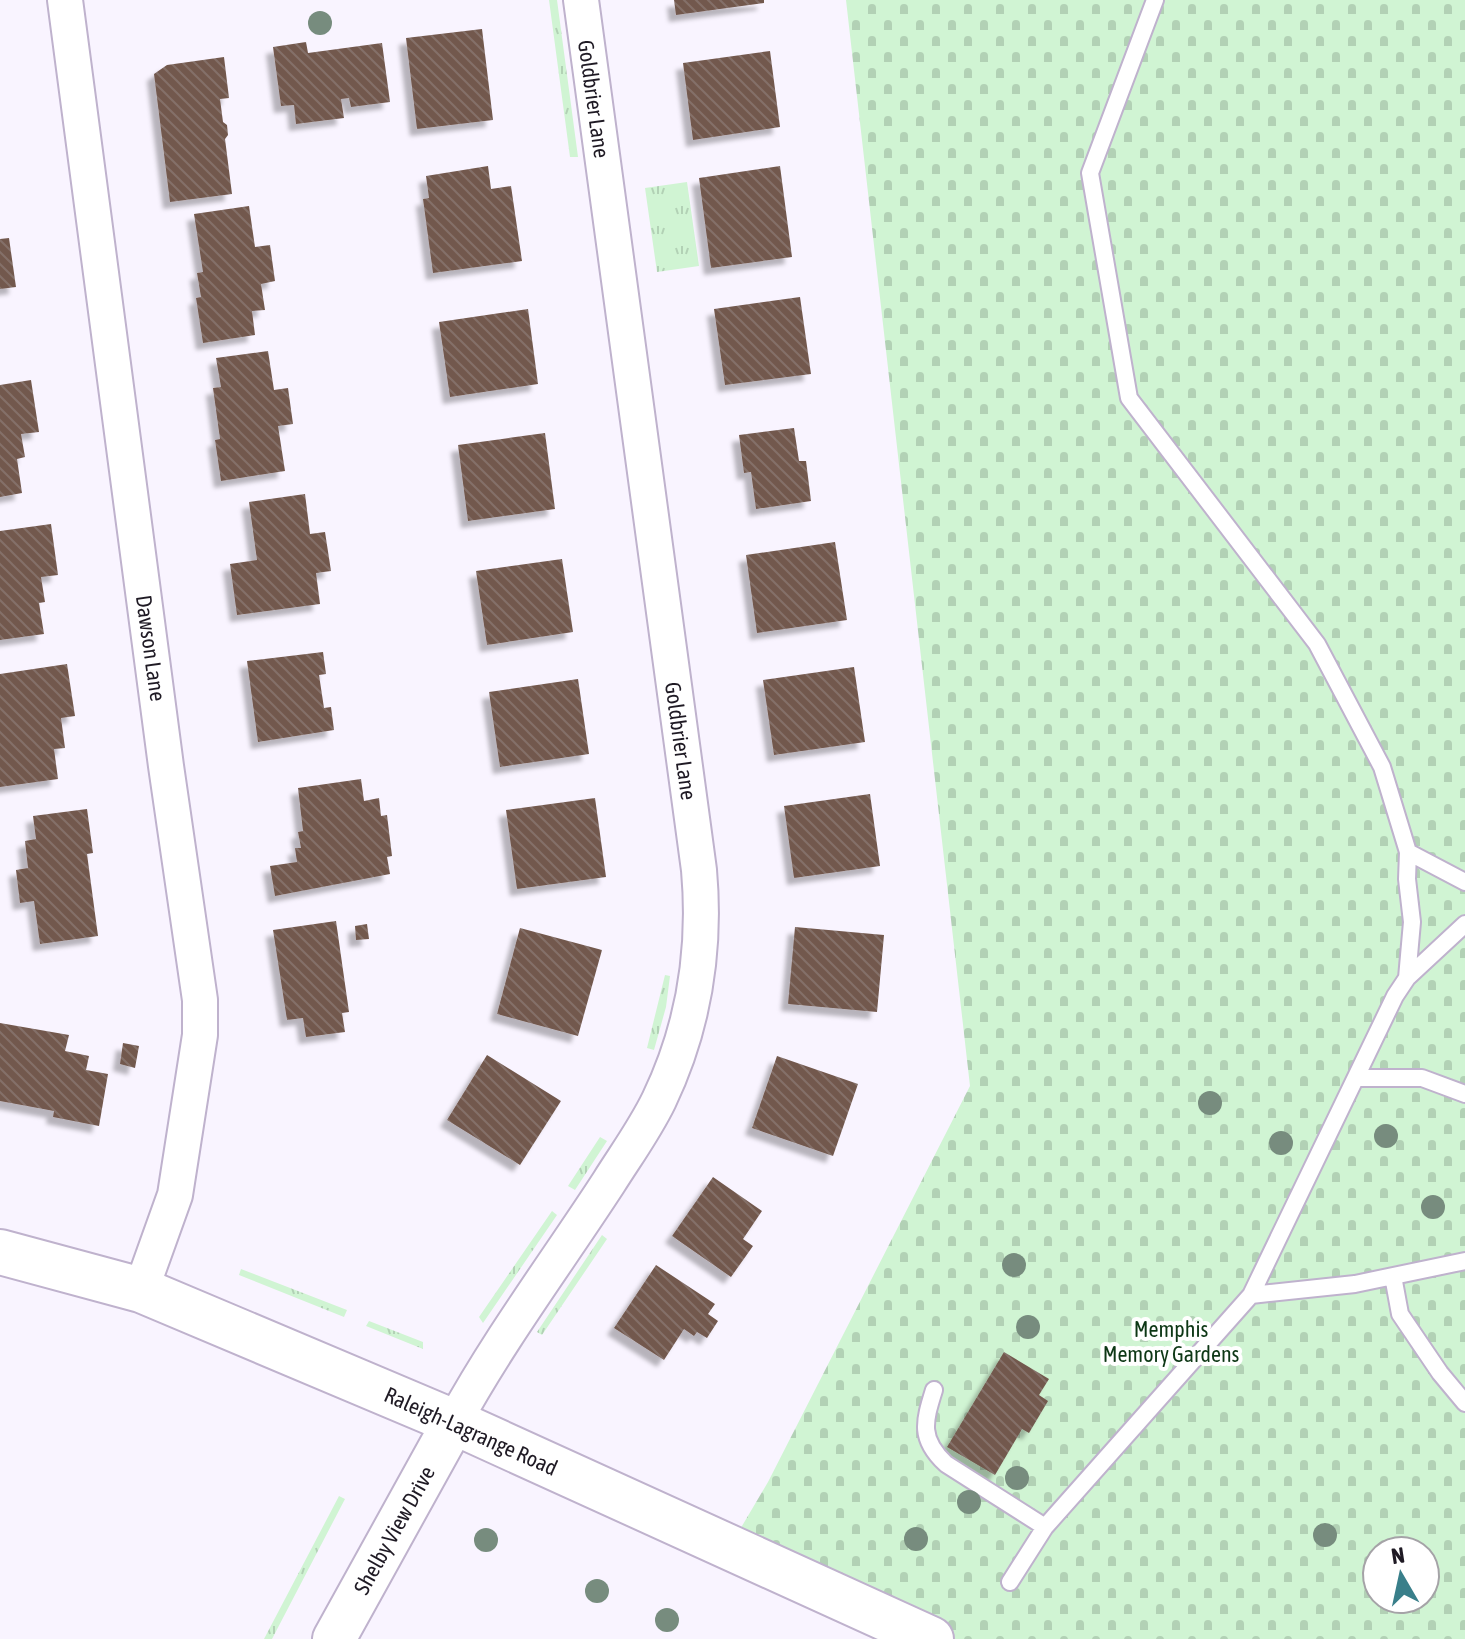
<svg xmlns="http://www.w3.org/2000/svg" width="1465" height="1639" font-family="'Asap Condensed',sans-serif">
	<defs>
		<pattern id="grass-tufts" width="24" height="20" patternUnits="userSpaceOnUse" patternTransform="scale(2)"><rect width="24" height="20" fill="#d0f4d3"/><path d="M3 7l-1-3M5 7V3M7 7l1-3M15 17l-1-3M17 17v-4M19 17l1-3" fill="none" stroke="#b2d1b5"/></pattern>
		<pattern id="cemetery-stones" width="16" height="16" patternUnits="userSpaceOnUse" patternTransform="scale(2)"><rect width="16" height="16" fill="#d0f4d3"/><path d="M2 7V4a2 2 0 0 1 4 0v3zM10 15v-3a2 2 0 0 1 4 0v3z" fill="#b2d1b5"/></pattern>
		<pattern id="building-back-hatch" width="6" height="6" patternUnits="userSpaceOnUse" patternTransform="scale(2)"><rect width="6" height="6" fill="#72584d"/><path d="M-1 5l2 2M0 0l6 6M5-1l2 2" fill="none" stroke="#847069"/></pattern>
		<filter id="shadow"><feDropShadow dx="-7" dy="7" stdDeviation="2" flood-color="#0004"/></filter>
	</defs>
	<rect width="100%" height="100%" fill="#f9f4ff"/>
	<!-- grass -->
	<path fill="url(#grass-tufts)" d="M 549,0 L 557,0 L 578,157 L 570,157 Z
		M 687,182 L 699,266 L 657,272 L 645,188 Z
		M 665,975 L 670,976 L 666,1007 L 654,1050 L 647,1048 Z
		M 600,1137 L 607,1141 L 575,1190 L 568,1186 Z
		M 552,1211 L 557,1215 L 483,1323 L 479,1317 Z
		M 602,1235 L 607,1239 L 542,1335 L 537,1332 Z
		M 241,1269 L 347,1310 L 344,1317 L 239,1275 Z
		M 369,1321 L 423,1342 L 423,1349 L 366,1326 Z
		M 339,1496 L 345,1499 L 272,1639 L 264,1639 Z"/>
	<!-- cemetery -->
	<path fill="url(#cemetery-stones)" fill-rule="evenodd" d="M 846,0 L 1465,0 L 1465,1639 L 931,1639 L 729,1548 L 768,1482 L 970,1086 ZM 1377,1551 L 1425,1551 L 1425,1599 L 1377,1599 Z"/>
	<!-- building -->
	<path fill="url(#building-back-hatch)" filter="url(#shadow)" d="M 674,0 L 764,0 L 764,3 L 676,15 Z
		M 482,29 L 493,120 L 417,129 L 406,38 Z
		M 306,42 L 308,53 L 382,43 L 390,102 L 351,107 L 349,98 L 341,99 L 344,118 L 296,124 L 294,105 L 281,106 L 273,47 Z
		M 770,51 L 780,127 L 693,140 L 683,63 Z
		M 224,57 L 229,98 L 220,99 L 223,122 L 227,125 L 228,135 L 225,139 L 232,194 L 170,202 L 154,74 L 167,65 Z
		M 488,166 L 491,189 L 511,186 L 522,261 L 433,273 L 423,199 L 429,198 L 426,176 Z
		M 780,166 L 792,257 L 711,268 L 699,178 Z
		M 249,206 L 255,247 L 270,245 L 275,281 L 261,284 L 265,310 L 252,311 L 255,335 L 203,343 L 196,298 L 201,297 L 197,273 L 203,272 L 194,214 Z
		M 9,238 L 16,287 L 0,289 L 0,239 Z
		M 800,297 L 811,374 L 725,385 L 714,309 Z
		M 528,309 L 538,384 L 450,397 L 439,322 Z
		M 268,351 L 274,390 L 288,388 L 293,424 L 278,426 L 285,471 L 221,481 L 215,440 L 220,439 L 213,388 L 221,387 L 216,358 Z
		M 31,380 L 39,432 L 21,434 L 25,457 L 17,459 L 22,493 L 0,497 L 0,385 Z
		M 794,428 L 799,461 L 806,461 L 811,501 L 756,509 L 751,472 L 744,473 L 739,435 Z
		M 545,433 L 555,509 L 468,521 L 458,445 Z
		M 305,494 L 310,534 L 325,532 L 331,571 L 316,573 L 320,604 L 237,615 L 230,564 L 257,560 L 249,502 Z
		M 51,524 L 58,575 L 41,577 L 45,602 L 39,603 L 44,634 L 0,640 L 0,531 Z
		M 835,542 L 847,620 L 757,633 L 746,555 Z
		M 562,559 L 573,632 L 487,645 L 476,571 Z
		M 323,652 L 326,674 L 319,675 L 324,708 L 331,707 L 334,730 L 258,742 L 247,661 Z
		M 67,664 L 75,716 L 61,718 L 65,748 L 54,749 L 58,779 L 0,787 L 0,674 Z
		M 854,667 L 865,742 L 774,755 L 763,680 Z
		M 578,679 L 589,754 L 500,767 L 489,692 Z
		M 361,779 L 364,801 L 379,798 L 381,816 L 387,815 L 392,856 L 387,857 L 390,874 L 275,896 L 270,866 L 297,862 L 295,848 L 301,848 L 298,832 L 303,831 L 298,788 Z
		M 870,794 L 880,866 L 794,878 L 784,806 Z
		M 595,798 L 606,877 L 517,889 L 506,810 Z
		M 87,809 L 93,853 L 87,854 L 98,936 L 40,944 L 34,901 L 20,903 L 16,870 L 28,868 L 25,841 L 36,839 L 33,816 Z
		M 336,921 L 349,1012 L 342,1013 L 345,1032 L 306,1037 L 303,1018 L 287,1020 L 273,930 Z
		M 367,924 L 369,939 L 356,940 L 355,926 Z
		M 795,927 L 884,935 L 877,1012 L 788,1004 Z
		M 520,928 L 602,950 L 578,1036 L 497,1014 Z
		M 0,1023 L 69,1035 L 65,1051 L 89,1056 L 86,1070 L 108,1074 L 99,1126 L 53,1117 L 54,1111 L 0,1101 Z
		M 123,1043 L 139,1046 L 135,1068 L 120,1064 Z
		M 487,1055 L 561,1101 L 520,1165 L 447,1120 Z
		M 777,1056 L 858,1084 L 833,1156 L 752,1128 Z
		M 713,1177 L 762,1211 L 743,1239 L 753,1246 L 731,1277 L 672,1236 Z
		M 656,1265 L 715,1304 L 708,1314 L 718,1321 L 707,1338 L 697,1332 L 694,1336 L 684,1329 L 664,1360 L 614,1328 Z
		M 1004,1352 L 1049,1379 L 1039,1395 L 1048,1401 L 1029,1433 L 1022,1429 L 995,1475 L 947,1447 Z"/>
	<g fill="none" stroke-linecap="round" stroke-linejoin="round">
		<!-- service casing -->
		<g stroke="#bfb2cd" stroke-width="20">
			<path id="service" d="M 1155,0 L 1090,173 L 1129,398 L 1317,644 L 1382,767 L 1408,852 L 1407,879 L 1412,922 L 1407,978
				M 1408,852 L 1465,882
				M 1357,1078 L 1422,1078 L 1465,1094
				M 1393,1276 L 1400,1314 L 1440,1373 L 1465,1403
				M 1251,1295 L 1395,996 L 1407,978 L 1465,924
				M 934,1390 C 924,1422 919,1439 946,1464 L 1045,1527
				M 1010,1582 L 1045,1527 L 1251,1295 L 1355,1284 L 1465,1261"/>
		</g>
		<!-- minor casing -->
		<g stroke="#bfb2cd" stroke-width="38">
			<path id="minor" d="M 65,0 L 166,766 L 200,1000 L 200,1035 L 175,1195 L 141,1290
				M 454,1422 C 500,1338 557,1262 609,1182 C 626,1155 645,1129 659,1100 C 694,1027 706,949 699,870 L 581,0"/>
		</g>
		<!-- tertiary casing -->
		<g stroke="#bfb2cd" stroke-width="46">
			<path id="tertiary" d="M 334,1639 L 454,1422"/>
		</g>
		<!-- secondary casing -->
		<g stroke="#bfb2cd" stroke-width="48">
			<path id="secondary" d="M 0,1252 L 141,1290 L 454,1422 L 931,1639"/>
		</g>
		<!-- service -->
		<use href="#service" stroke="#fff" stroke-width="16"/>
		<!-- minor -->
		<use href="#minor" stroke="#fff" stroke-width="34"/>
		<!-- tertiary -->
		<use href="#tertiary" stroke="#fff" stroke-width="42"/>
		<!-- secondary -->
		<use href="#secondary" stroke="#fff" stroke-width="44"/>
	</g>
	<!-- trees -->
	<g fill="#778c7e">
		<circle cx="320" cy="23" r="12"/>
		<circle cx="1210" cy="1103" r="12"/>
		<circle cx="1386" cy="1136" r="12"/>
		<circle cx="1281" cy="1143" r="12"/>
		<circle cx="1433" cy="1207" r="12"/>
		<circle cx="1014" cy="1265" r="12"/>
		<circle cx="1028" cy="1327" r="12"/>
		<circle cx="1017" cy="1478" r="12"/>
		<circle cx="969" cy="1502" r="12"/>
		<circle cx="1325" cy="1535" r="12"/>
		<circle cx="916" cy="1539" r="12"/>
		<circle cx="486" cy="1540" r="12"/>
		<circle cx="597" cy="1591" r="12"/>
		<circle cx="667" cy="1620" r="12"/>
	</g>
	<g text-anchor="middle" stroke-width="8" stroke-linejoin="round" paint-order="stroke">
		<!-- street labels -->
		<g font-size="22" fill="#1f1a24" stroke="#fff">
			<text transform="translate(594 99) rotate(82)" y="8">Goldbrier Lane</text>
			<text transform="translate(151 648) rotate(82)" y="8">Dawson Lane</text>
			<text transform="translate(681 741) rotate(82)" y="8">Goldbrier Lane</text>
			<text transform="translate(471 1431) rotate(24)" y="8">Raleigh-Lagrange Road</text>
			<text transform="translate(394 1530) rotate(-61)" y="8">Shelby View Drive</text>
		</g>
		<!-- park labels -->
		<g font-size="22" fill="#0d3715" stroke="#fff">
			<text x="1171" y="1337">Memphis<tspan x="1171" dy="25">Memory Gardens</tspan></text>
		</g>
	</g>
	<!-- north arrow -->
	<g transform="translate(1401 1575) rotate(351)"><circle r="38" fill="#ffffff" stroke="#a5a3a7" stroke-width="2"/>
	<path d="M0-6L14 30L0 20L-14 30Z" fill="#397f8a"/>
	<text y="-12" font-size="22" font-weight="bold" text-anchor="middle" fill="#1f1a24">N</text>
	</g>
</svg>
